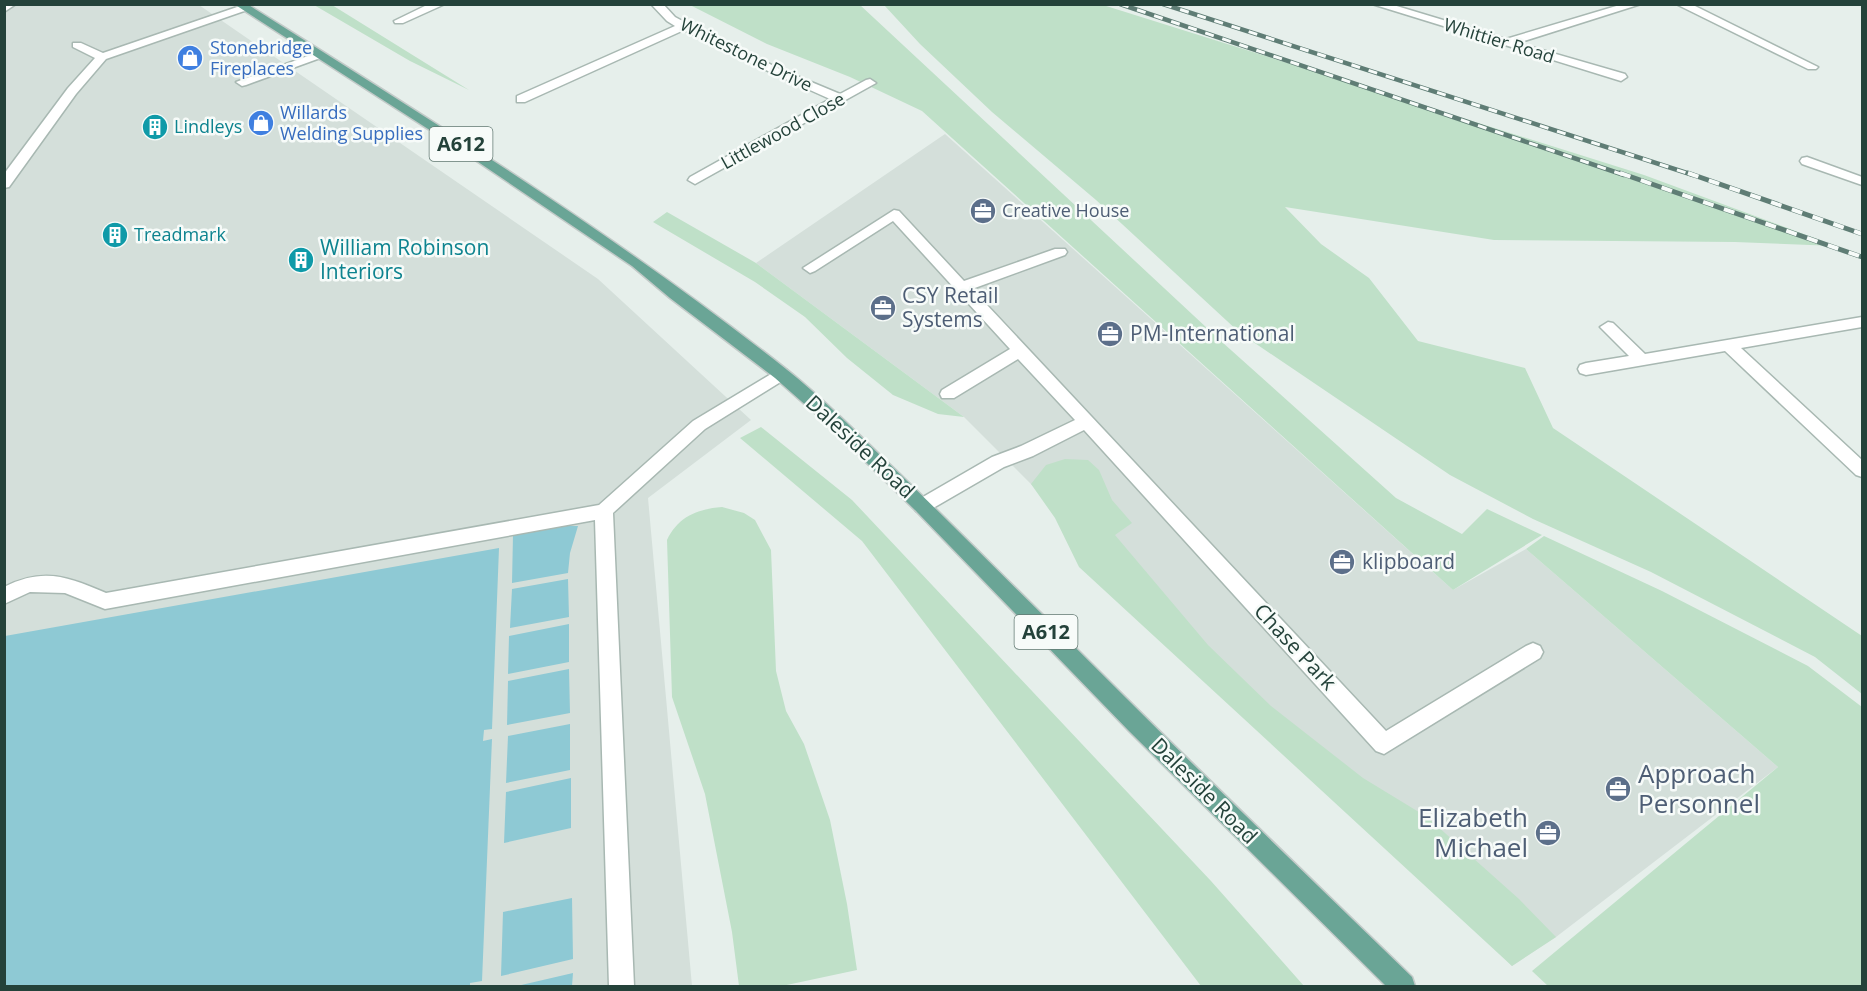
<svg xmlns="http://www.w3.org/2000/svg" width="1867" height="991" font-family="'Open Sans',sans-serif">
	<rect width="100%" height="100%" fill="#e6efeb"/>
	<!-- built -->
	<path fill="#d4dfda" d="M 5,5 L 199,5 L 598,279 L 751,420 L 648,498 L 692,986 L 5,986 Z
		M 945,134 L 1453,590 L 1526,549 L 1778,767 L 1556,937 L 1512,966 L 964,417 L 756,263 Z"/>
	<!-- green -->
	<path fill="#bfe0c8" d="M 314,5 L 332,5 L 469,90 L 410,61 Z
		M 690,5 L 860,5 L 1222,342 L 1396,498 L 1462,534 L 1487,509 L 1542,535 L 1453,590 L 922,111 L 850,77 L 767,44 Z
		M 884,5 L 1103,5 L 1644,175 L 1836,246 L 1735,242 L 1494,240 L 1285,207 L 1321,244 L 1369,278 L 1418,341 L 1525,368 L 1553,428 L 1862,636 L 1862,694 L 1815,657 L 1651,572 L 1533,519 L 1450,475 L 1240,333 L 1096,200 L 992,112 L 920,44 Z
		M 667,212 L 756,263 L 964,417 L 938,414 L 893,395 L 847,358 L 805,317 L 755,282 L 653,222 Z
		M 761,427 L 852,500 L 1211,881 L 1304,986 L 1201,986 L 862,541 L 740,438 Z
		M 1065,459 L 1088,460 L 1099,470 L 1112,500 L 1132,523 L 1115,535 L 1208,645 L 1271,706 L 1363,778 L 1427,817 L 1519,899 L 1556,937 L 1512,966 L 1079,567 L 1055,518 L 1031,484 L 1046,465 Z
		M 722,507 L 744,513 L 755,520 L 771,550 L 776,671 L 786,711 L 804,744 L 830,820 L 847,904 L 857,970 L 782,986 L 739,986 L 732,932 L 705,794 L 672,697 L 667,540 C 678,517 697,509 722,507 Z
		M 1544,536 L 1662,591 L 1808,666 L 1862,707 L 1862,986 L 1548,986 L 1532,971 L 1778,767 L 1526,549 Z"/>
	<!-- water -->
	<path fill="#8ec9d4" d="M 566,526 L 578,526 L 570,553 L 568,573 L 512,583 L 513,535 Z
		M 499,548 L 492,729 L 484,730 L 483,741 L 492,739 L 482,981 L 470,983 L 470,986 L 5,986 L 5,636 Z
		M 568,579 L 569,617 L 510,628 L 512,589 Z
		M 569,624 L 569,662 L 508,674 L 509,636 Z
		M 569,669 L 570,713 L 507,725 L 508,681 Z
		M 570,724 L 570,770 L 506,783 L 508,736 Z
		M 571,778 L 571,828 L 504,843 L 506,792 Z
		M 572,898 L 573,959 L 501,976 L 503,912 Z
		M 573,973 L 572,986 L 517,986 Z"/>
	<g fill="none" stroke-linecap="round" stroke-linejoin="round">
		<!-- minor casing -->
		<g stroke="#a8b8b2" stroke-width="3">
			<path id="minor" d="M 4,4 L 16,4 L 4,12 Z
				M 429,4 L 445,4 L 403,23 L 395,23 L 394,21 Z
				M 651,4 L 663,4 L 675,17 L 688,24 L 780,69 L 840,94 L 866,80 L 870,79 L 876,83 L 695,184 L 688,180 L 690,177 L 830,99 L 772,73 L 684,30 L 525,102 L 517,102 L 517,96 L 675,26 L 667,21 Z
				M 1372,4 L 1390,4 L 1506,39 L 1623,4 L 1641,4 L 1518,43 L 1625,74 L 1627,77 L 1621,81 Z
				M 1676,4 L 1691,4 L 1818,67 L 1816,69 L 1808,69 Z
				M 243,5 L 248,8 L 247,10 L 106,59 L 76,94 L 9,187 L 4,188 L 4,174 L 68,88 L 95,58 L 73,47 L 73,43 L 81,43 L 103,53 Z
				M 319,52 L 325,55 L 323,57 L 246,85 L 242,86 L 236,82 Z
				M 1807,157 L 1862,177 L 1862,185 L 1802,164 L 1800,161 L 1802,158 Z
				M 894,210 L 899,211 L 964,281 L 1055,249 L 1065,249 L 1067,252 L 1065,255 L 972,289 L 1386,731 L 1526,646 L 1533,643 L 1540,646 L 1543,652 L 1540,658 L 1384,754 L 1376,751 L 1084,430 L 1033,456 L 1004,467 L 928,511 L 922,513 L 916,511 L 913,506 L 916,501 L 992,457 L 1021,446 L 1075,420 L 1018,359 L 954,398 L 942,398 L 940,394 L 942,390 L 1010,349 L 893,221 L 815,271 L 810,273 L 803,268 Z
				M 1862,317 L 1862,327 L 1741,348 L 1862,460 L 1862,477 L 1856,475 L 1725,351 L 1586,375 L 1580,373 L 1578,369 L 1580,365 L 1586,363 L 1629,356 L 1600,327 L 1608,322 L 1613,323 L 1645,354 Z
				M 781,368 L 787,370 L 789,374 L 787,378 L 705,429 L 613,513 L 634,986 L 609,986 L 595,520 L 105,609 L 65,593 L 30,592 L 4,604 L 4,587 C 44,567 68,577 106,593 L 599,505 L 693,421 Z"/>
		</g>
		<!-- major casing -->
		<g stroke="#c2cac8" stroke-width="3">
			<path id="major" d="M 234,4 L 247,4 C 431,120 615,234 786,369 C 820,396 851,427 882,457 C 939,511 995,568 1051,623 C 1170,743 1291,860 1412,977 L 1415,986 L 1386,986 L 1129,731 L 916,511 L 827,424 L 775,378 L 670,298 L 632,266 L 453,145 Z"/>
		</g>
		<!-- minor -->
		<use href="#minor" fill="#fff" fill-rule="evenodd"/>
		<!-- major -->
		<use href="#major" fill="#6aa596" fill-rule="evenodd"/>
		<!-- rail-far1 casing -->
		<g stroke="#5f7d75" stroke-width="4.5">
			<path id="rail-far1" d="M 1120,4 L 1624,175
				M 1163,4 L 1693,175"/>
		</g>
		<!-- rail casing -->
		<g stroke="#5f7d75" stroke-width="5">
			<path id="rail" d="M 1620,173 L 1862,257
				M 1688,173 L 1862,234"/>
		</g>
		<!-- rail-far1 -->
		<use href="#rail-far1" stroke="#f7fbf9" stroke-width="3" stroke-dasharray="9" stroke-linecap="butt"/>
		<!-- rail -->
		<use href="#rail" stroke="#f7fbf9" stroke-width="4" stroke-dasharray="11" stroke-linecap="butt"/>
	</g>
	<!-- icons -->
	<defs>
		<g id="shop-disc" transform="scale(1.35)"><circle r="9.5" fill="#3f7fe0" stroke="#f7fbf9"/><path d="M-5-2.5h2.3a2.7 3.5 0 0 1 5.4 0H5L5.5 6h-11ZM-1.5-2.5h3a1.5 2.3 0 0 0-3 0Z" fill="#fff"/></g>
		<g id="building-disc" transform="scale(1.35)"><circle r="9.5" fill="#0f9aa8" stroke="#f7fbf9"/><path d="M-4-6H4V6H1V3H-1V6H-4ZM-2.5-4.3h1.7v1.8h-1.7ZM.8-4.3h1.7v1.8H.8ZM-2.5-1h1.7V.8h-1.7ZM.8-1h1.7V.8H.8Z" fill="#fff"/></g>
		<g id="office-disc" transform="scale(1.35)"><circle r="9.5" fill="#5c6f8a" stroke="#f7fbf9"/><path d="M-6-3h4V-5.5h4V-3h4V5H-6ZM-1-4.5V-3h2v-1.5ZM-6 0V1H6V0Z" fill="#fff"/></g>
	</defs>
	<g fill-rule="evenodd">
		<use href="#shop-disc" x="190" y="58"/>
		<use href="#shop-disc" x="261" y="123"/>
		<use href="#building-disc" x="155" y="127"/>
		<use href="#office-disc" x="983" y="211"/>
		<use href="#building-disc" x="115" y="235"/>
		<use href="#building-disc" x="301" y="260"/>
		<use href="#office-disc" x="883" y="308"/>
		<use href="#office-disc" x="1110" y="334"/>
		<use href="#office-disc" x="1342" y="562"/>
		<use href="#office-disc" x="1618" y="789"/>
		<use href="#office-disc" x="1548" y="833"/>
	</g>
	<g text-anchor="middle" stroke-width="5" stroke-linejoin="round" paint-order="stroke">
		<!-- far-street labels -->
		<g font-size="18" fill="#24423a" stroke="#f7fbf9">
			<text transform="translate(1499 41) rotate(17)" y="6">Whittier Road</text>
			<text transform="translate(746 55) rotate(26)" y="6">Whitestone Drive</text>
			<text transform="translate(783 131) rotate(-29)" y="6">Littlewood Close</text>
		</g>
		<!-- far-shop labels -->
		<g font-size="18" fill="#366cbe" stroke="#f7fbf9" text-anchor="start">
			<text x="210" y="54">Stonebridge<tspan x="210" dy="21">Fireplaces</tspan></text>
			<text x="280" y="119">Willards<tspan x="280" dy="21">Welding Supplies</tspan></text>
		</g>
		<!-- far-culture labels -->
		<g font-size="18" fill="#0d838f" stroke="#f7fbf9" text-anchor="start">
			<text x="174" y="133">Lindleys</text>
			<text x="134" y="241">Treadmark</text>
		</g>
		<!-- far-service labels -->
		<g font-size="18" fill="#4e5e75" stroke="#f7fbf9" text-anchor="start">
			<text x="1002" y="217">Creative House</text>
		</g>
		<!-- shield labels -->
		<g fill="#f7fbf9" stroke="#637a73" stroke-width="1.5">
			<rect x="429.5" y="127" width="63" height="34" rx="4.5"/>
			<rect x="1014.5" y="615" width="63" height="34" rx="4.5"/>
		</g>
		<g font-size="20" font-weight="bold" fill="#24423a">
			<text x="461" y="151">A612</text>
			<text x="1046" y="639">A612</text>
		</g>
		<!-- culture labels -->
		<g font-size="21" fill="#0d838f" stroke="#f7fbf9" text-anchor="start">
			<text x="320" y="255">William Robinson<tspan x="320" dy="24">Interiors</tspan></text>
		</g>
		<!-- service labels -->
		<g font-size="21" fill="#4e5e75" stroke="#f7fbf9" text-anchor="start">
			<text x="902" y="303">CSY Retail<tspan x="902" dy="24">Systems</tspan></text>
			<text x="1130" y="341">PM-International</text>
			<text x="1362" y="569">klipboard</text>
		</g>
		<!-- street labels -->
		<g font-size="21" fill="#24423a" stroke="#f7fbf9">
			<text transform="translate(860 447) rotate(43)" y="7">Daleside Road</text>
			<text transform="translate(1295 647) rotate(47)" y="7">Chase Park</text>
			<text transform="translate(1204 791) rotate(45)" y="7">Daleside Road</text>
		</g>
		<!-- near-service labels -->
		<g font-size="26" fill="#4e5e75" stroke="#f7fbf9" text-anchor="start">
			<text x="1638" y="783">Approach<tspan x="1638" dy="30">Personnel</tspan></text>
			<text x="1528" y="827" text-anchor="end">Elizabeth<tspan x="1528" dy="30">Michael</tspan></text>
		</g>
	</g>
	<!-- border -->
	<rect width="1867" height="991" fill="none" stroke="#24423a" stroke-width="12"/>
</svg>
